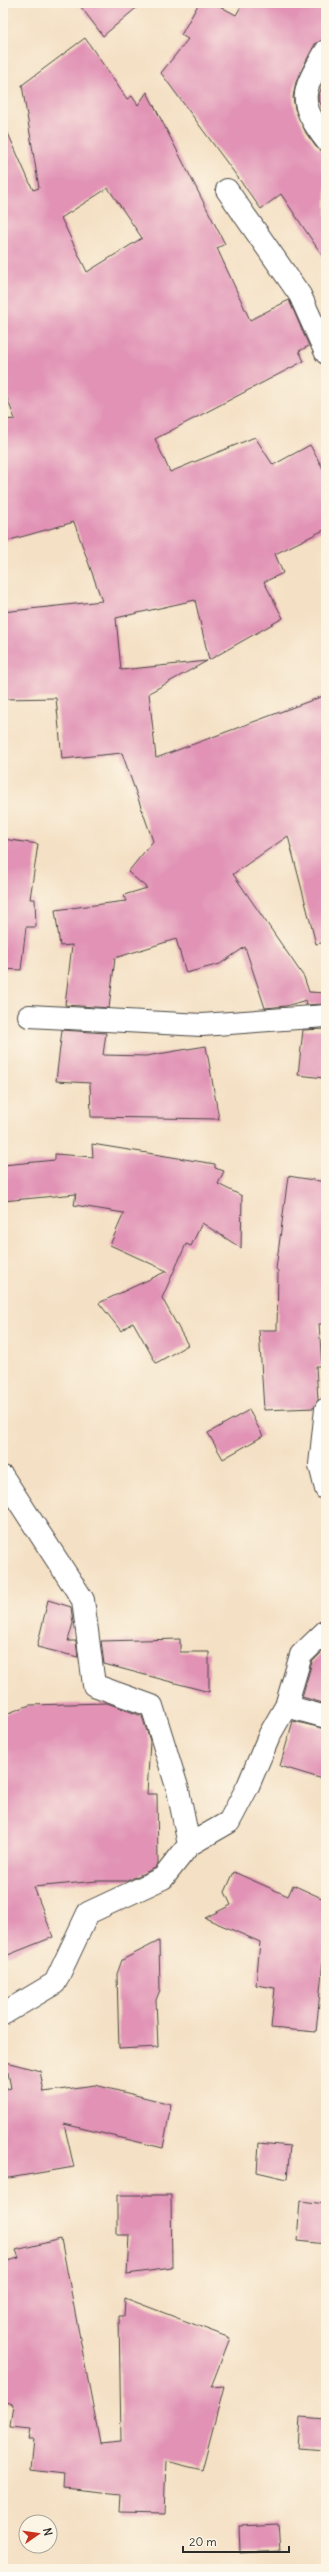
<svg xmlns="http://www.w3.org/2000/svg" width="329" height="2572" font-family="Delius,sans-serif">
	<rect width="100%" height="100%" fill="#fcf5e5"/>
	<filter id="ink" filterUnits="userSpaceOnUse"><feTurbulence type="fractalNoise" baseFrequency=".025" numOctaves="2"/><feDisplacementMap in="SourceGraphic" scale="8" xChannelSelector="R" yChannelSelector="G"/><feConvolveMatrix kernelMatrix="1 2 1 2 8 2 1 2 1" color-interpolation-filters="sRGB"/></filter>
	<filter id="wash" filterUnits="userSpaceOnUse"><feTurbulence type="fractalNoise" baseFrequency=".012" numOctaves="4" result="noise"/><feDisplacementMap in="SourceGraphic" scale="16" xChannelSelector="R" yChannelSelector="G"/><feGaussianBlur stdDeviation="0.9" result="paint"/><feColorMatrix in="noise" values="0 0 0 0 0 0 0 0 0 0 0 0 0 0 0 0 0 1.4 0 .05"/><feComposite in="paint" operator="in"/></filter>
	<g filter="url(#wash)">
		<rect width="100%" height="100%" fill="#f4e0c4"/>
		<g id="blocks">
			<!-- building -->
			<path fill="#e192b5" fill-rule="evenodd" d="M 78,3 L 142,3 L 103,36 Z
				M 199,3 L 214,3 L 236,15 L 243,3 L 326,3 L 326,39 L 315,44 L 307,59 L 296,82 L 293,97 L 295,109 L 306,133 L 316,147 L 326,152 L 326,261 L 281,194 L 261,209 L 161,73 L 188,39 L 181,35 Z
				M 85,38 L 127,99 L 132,96 L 138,105 L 147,92 L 225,244 L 217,248 L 250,320 L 289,300 L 309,346 L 299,351 L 304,361 L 155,439 L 170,472 L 255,437 L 273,465 L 310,445 L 326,474 L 326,529 L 275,554 L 283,573 L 264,582 L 283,618 L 209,660 L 195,600 L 116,618 L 121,670 L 207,661 L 149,693 L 156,758 L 326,695 L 326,942 L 316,944 L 288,836 L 233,874 L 304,977 L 309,992 L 326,993 L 326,1004 L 305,1005 L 306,1000 L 286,1006 L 265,1008 L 245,947 L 220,964 L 186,973 L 176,939 L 115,958 L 109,1008 L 65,1005 L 72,945 L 60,946 L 55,910 L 126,901 L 124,895 L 147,888 L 128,872 L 153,841 L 122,753 L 62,759 L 56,698 L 3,699 L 3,612 L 102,601 L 74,522 L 3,542 L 3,420 L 15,419 L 3,388 L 3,122 L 33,190 L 39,188 L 22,85 ZM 108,188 L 142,238 L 87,272 L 61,218 Z
				M 326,76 L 326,118 L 318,97 Z
				M 3,839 L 38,844 L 30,899 L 35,899 L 36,927 L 26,927 L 21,970 L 3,969 Z
				M 326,1029 L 324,1078 L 298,1075 L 303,1030 Z
				M 62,1030 L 106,1033 L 103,1055 L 146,1056 L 206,1046 L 219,1119 L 91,1117 L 90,1083 L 56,1081 Z
				M 92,1144 L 215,1164 L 215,1168 L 224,1171 L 218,1184 L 242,1196 L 241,1248 L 202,1223 L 191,1246 L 186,1244 L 162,1298 L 188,1345 L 156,1363 L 133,1322 L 121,1331 L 99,1303 L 167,1271 L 110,1245 L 124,1213 L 74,1205 L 76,1194 L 3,1201 L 3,1165 L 55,1160 L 55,1154 L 93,1157 Z
				M 288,1176 L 326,1182 L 326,1324 L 319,1324 L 322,1366 L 316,1366 L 318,1400 L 314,1408 L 264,1410 L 259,1330 L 277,1330 L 278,1271 L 276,1269 Z
				M 249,1410 L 263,1436 L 223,1459 L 208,1433 Z
				M 48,1600 L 71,1607 L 73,1623 L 68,1641 L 76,1641 L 78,1657 L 37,1647 Z
				M 180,1639 L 180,1652 L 209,1652 L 209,1692 L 104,1664 L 101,1641 Z
				M 326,1648 L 326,1704 L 302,1697 L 312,1662 Z
				M 107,1703 L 142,1716 L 150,1741 L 147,1794 L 157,1794 L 158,1864 L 155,1868 L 127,1881 L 97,1881 L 34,1887 L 53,1937 L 3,1957 L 3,1715 L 30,1705 Z
				M 293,1721 L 326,1729 L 326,1780 L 280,1766 Z
				M 234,1872 L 288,1896 L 293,1885 L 326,1900 L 326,1952 L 324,1951 L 316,2032 L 271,2028 L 275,1988 L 256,1985 L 260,1942 L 205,1918 L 231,1905 L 225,1892 Z
				M 159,1941 L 160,1990 L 156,2000 L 158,2047 L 119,2049 L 117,1974 L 122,1960 Z
				M 6,2062 L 40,2071 L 44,2092 L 95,2085 L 171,2104 L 163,2148 L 64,2124 L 74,2167 L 3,2179 L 3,2090 L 11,2088 Z
				M 259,2143 L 290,2146 L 287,2179 L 257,2172 Z
				M 117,2195 L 171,2195 L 172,2268 L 127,2274 L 129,2235 L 117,2235 Z
				M 300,2201 L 326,2204 L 326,2244 L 297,2241 Z
				M 61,2239 L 100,2443 L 121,2441 L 119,2316 L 124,2316 L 125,2298 L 230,2338 L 211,2387 L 224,2386 L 202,2470 L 166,2461 L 164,2514 L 120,2513 L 121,2494 L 63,2488 L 64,2474 L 31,2470 L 34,2439 L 29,2439 L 31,2429 L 10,2427 L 13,2404 L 3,2401 L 3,2262 L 19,2258 L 16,2250 Z
				M 300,2417 L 326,2419 L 326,2450 L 298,2448 Z
				M 278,2524 L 280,2551 L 240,2553 L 239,2526 Z"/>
		</g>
	</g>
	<g filter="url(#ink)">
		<use href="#blocks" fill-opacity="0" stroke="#494642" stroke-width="1"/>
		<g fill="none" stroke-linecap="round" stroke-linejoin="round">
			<!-- minor casing -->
			<g stroke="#494642" stroke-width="24">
				<path id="minor" d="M 326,51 C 302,92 296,100 326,140
					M 227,190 L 300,295 L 326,353
					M 29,1016 L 202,1025 L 326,1016
					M 326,1409 L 320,1465 L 326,1489
					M 3,1477 L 83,1600 L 94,1685 L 152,1706 L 178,1790 L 189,1845
					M 286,1706 L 301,1655 L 326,1631
					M 3,2014 L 55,1983 L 88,1913 L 163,1878 L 189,1845 L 229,1822 L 248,1786 L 270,1734 L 286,1706 L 326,1717"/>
			</g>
			<!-- minor -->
			<use href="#minor" stroke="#fff" stroke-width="22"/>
		</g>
	</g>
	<!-- margin -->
	<rect width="329" height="2572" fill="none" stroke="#fcf5e5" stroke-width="16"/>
	<!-- north arrow -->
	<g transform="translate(38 2534) rotate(77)"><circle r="19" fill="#fcf5e5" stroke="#a8a49b"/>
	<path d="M0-3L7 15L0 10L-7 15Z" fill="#c8321e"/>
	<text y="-6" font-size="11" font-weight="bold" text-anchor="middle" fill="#2b2b2b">N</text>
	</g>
	<!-- scale -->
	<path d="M183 2546v6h106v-6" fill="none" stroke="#2b2b2b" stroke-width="2"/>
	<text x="189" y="2546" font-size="12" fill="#2b2b2b" stroke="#fcf5e5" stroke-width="3" paint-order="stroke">20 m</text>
</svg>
